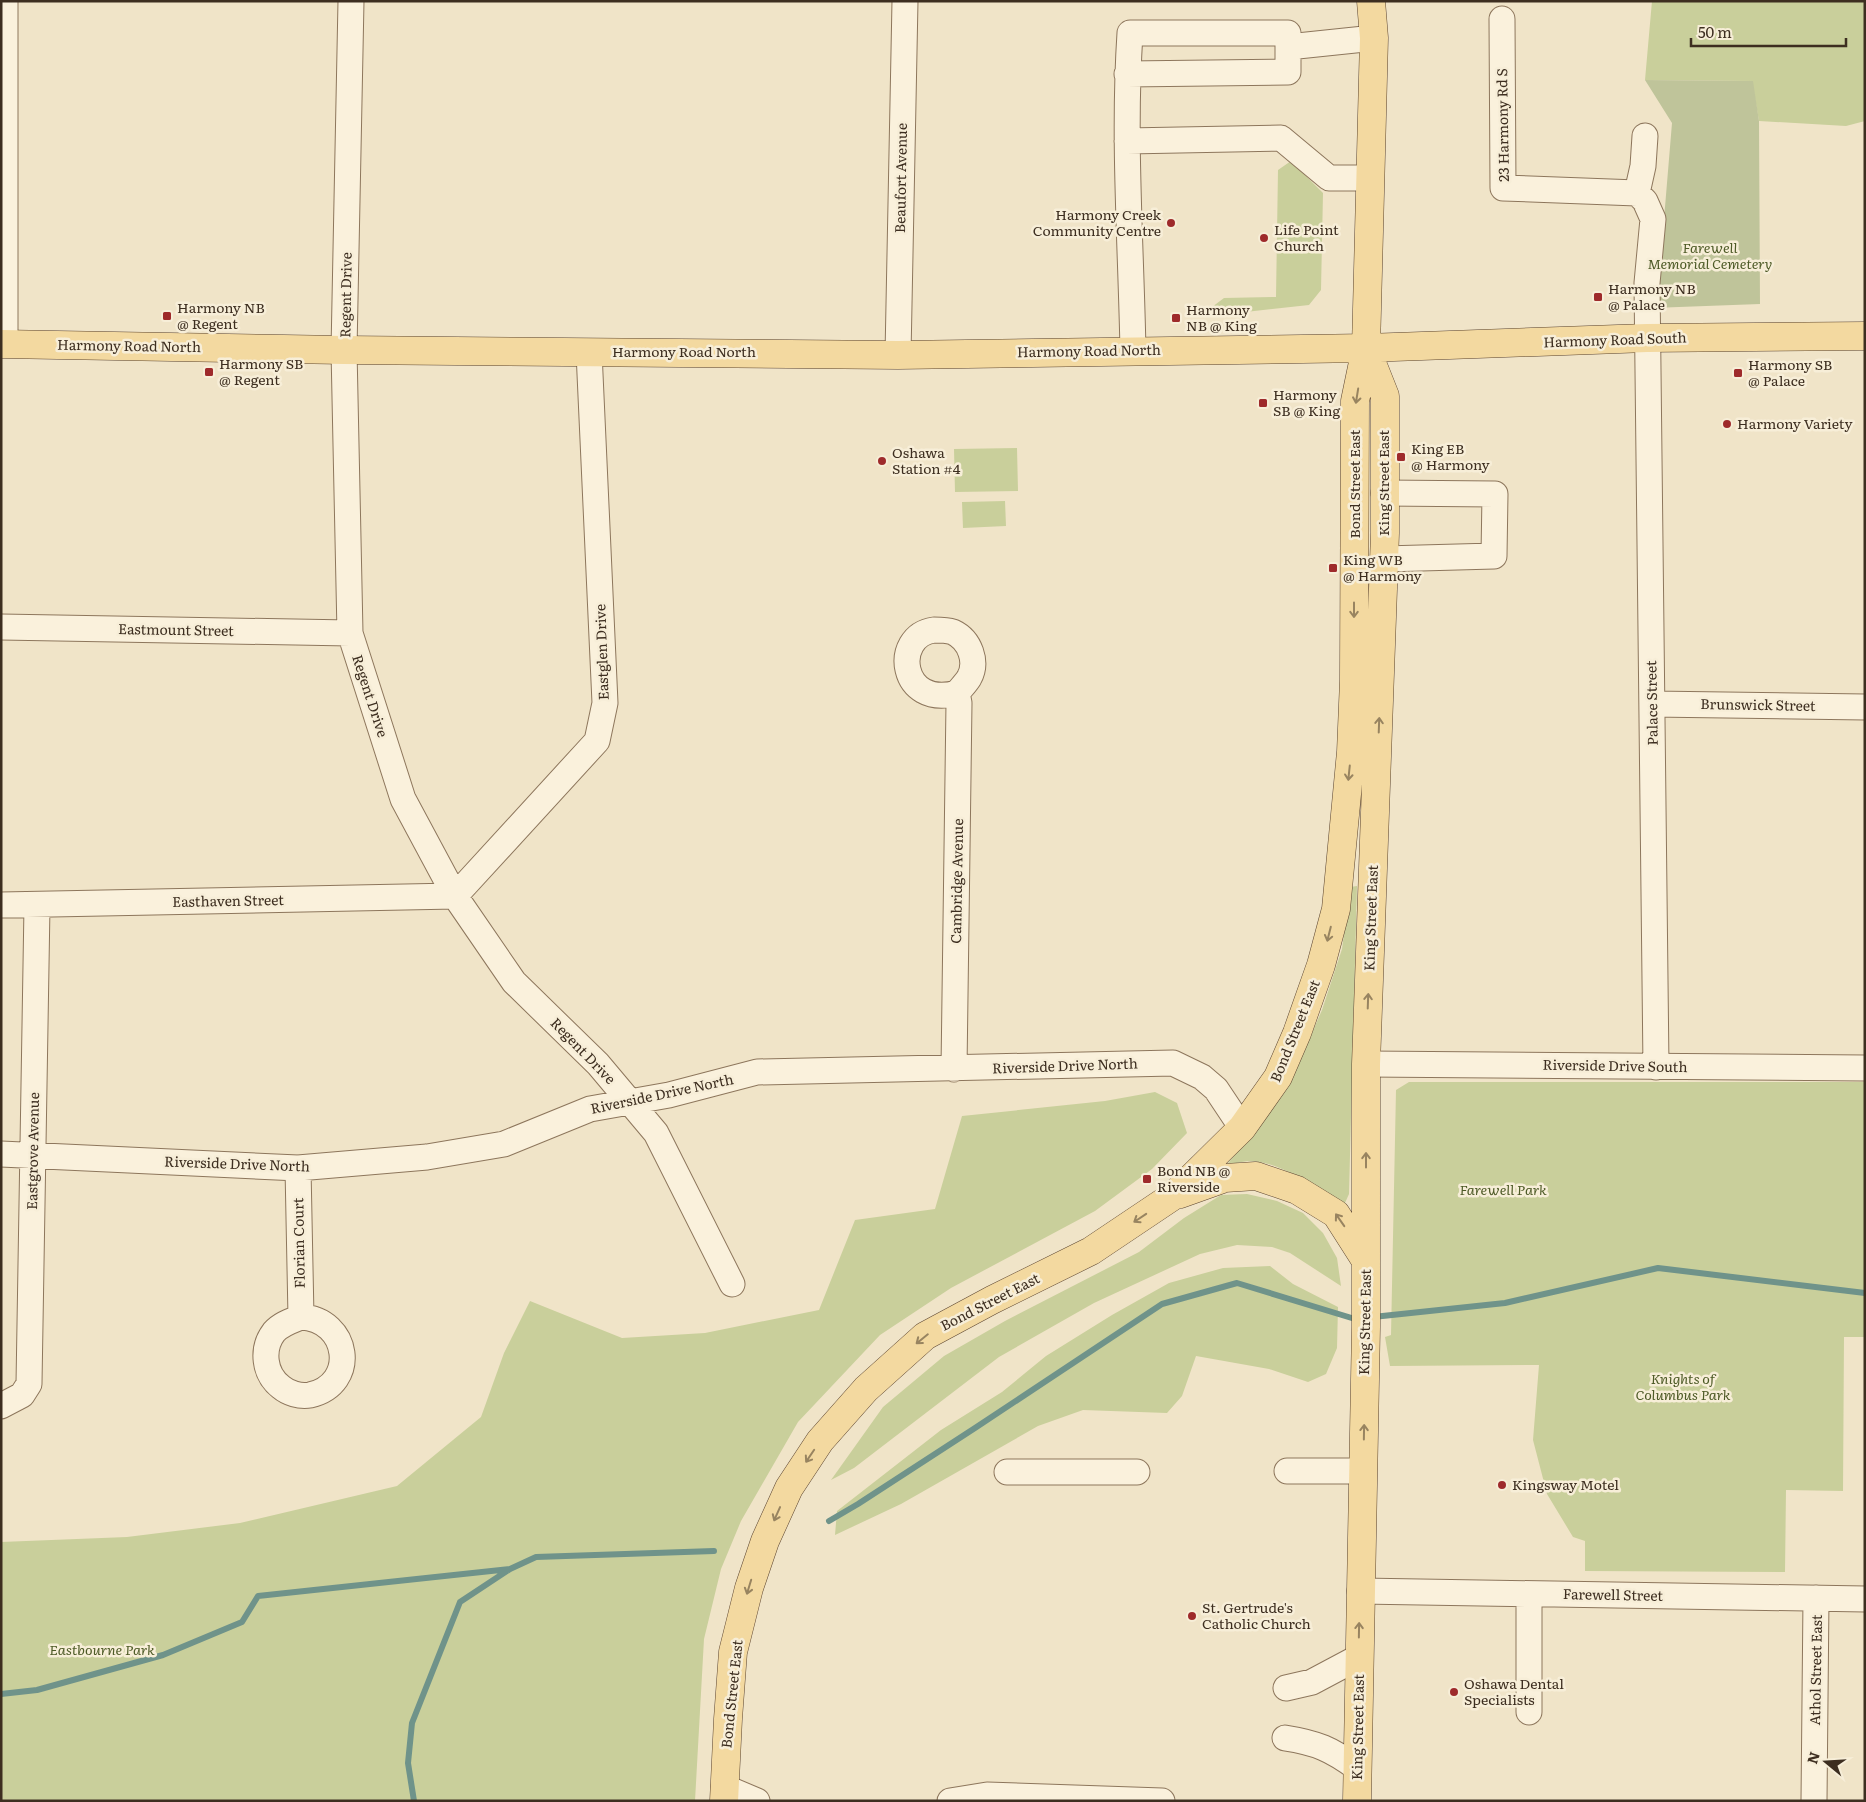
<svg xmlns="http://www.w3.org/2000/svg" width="1866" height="1802" font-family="Literata,serif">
	<rect width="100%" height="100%" fill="#f0e4c8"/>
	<!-- green -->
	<path fill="#c9cf9b" d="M 1652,1 L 1865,1 L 1865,121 L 1846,126 L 1759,121 L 1752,81 L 1645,80 Z
		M 1291,161 L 1323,193 L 1321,290 L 1309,305 L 1219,315 L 1212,307 L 1224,298 L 1276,297 L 1278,170 Z
		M 1017,448 L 1018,491 L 955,492 L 954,449 Z
		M 1005,501 L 1006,526 L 963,528 L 962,502 Z
		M 1357,886 L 1349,1194 L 1345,1203 L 1338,1205 C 1315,1186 1269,1153 1237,1163 C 1233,1164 1228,1167 1223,1169 L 1255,1131 L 1300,1060 L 1322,1010 L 1342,949 L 1350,887 Z
		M 1409,1082 L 1865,1082 L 1865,1337 L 1844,1337 L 1843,1491 L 1786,1490 L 1785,1572 L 1585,1571 L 1585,1541 L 1573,1537 L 1547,1494 L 1533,1440 L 1539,1365 L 1390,1366 L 1385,1337 L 1391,1335 L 1396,1090 Z
		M 1155,1092 L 1177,1103 L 1187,1133 L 1152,1169 L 1095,1211 L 951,1288 L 880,1335 L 798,1422 L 741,1521 L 721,1569 L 704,1639 L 695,1801 L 1,1801 L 1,1542 L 127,1537 L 240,1523 L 397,1486 L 481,1417 L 504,1353 L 530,1301 L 622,1338 L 705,1333 L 819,1310 L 855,1220 L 935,1209 L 962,1116 L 1105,1101 Z
		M 1247,1194 L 1277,1201 L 1303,1213 L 1323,1233 L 1337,1258 L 1341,1286 L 1290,1253 L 1272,1247 L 1237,1245 L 1200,1254 L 1094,1303 L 999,1357 L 854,1468 L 831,1480 L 883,1407 L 944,1356 L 1005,1321 L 1139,1252 L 1184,1218 L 1221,1195 Z
		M 1270,1266 L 1293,1284 L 1338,1307 L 1337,1348 L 1326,1374 L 1308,1382 L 1269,1369 L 1196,1356 L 1182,1396 L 1167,1413 L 1083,1410 L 1038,1426 L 901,1504 L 835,1535 L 837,1511 L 941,1430 L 1002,1392 L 1046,1356 L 1112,1315 L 1169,1283 L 1223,1268 Z"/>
	<!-- cemetery -->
	<path fill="#bfc49a" d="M 1645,80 L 1753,81 L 1759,121 L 1760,304 L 1652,308 L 1664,219 L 1672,123 Z"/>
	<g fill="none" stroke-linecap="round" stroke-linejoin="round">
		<!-- stream -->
		<path stroke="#6f938a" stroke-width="6" d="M 1373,1317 L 1505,1303 L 1658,1268 L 1865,1293
			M 829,1521 L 858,1504 L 975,1428 L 1162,1304 L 1237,1283 L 1355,1319 L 1360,1318
			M 1,1694 L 37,1690 L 163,1655 L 242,1622 L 258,1596 L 510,1569
			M 414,1801 L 408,1763 L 412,1723 L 460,1602 L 510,1569 L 536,1557 L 714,1551"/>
		<!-- minor casing -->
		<g stroke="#8d765c" stroke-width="27">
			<path id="minor" d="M 351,1 L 344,350 L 350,633 L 403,799 L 455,896 L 514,982 L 598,1064 L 656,1133 L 732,1284
				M 1502,19 L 1503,188 L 1637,193
				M 1127,74 L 1288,72 L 1288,47
				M 1645,136 L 1643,166 L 1637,193 L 1645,201 L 1653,219 L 1647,283 L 1656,1067
				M 1127,141 L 1281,138 L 1329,178 L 1370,178
				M 5,344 L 5,1
				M 1133,351 C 1131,245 1123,139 1130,33 L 1288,33 L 1288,47 L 1374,38
				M 898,355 L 905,1
				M 1384,559 L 1494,556 L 1495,494 L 1384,493
				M 1,627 L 350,633
				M 1652,704 L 1865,707
				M 455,896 L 597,741 L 605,703 L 589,352
				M 1,905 L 455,896
				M 1366,1064 L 1865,1068
				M 954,1069 L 959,703 L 957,693 C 900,709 891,636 934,630 C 941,630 947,630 953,632 C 970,640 978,662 969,678 C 966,683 961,688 957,693
				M 1,1154 L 298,1168 L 427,1157 L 504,1144 L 590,1109 L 669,1095 L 757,1072 L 1173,1063 L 1202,1077 L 1216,1089 L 1242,1128
				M 298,1168 L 301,1317 C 291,1321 281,1324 274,1332 C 261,1349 264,1374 281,1387 C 288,1393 300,1397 310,1395 C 359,1384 349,1319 301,1317
				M 1,1406 L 22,1395 L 29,1384 L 37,906
				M 1287,1471 L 1363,1471
				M 1007,1472 L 1137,1472
				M 1360,1591 L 1865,1599
				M 1286,1688 L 1312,1682 L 1359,1657
				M 1529,1712 L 1529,1594
				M 1285,1738 C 1317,1743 1331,1749 1357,1768
				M 724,1787 L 757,1801
				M 950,1801 L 987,1795 L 1162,1801
				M 1814,1801 L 1816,1598"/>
		</g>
		<!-- major casing -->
		<g stroke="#5b4430" stroke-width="29">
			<path id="major" d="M 1,344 L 344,350 L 898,355 L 1366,348 L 1647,338 L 1865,336
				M 1180,1194 L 1225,1178 L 1256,1176 L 1297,1190 L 1336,1214 L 1366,1261
				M 724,1801 L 728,1719 L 733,1652 L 749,1588 L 765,1541 L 789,1488 L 820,1441 L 866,1389 L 925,1336 L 992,1300 L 1091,1251 L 1173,1196 L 1242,1128 L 1278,1077 L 1297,1033 L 1321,965 L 1336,909 L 1351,752 L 1354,680 L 1355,401 L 1366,348
				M 1357,1801 L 1366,1327 L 1366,1064 L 1385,533 L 1385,396 L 1366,348 L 1374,38 L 1371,1"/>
		</g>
		<!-- minor -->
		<use href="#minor" stroke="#faf1dc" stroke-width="25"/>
		<!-- major -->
		<use href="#major" stroke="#f3d9a0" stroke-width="28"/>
	</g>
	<!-- one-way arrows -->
	<defs><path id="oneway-shaft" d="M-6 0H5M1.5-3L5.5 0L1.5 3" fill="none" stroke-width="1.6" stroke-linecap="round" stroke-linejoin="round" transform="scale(1.25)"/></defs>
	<g stroke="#988460">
		<use href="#oneway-shaft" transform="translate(1357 396) rotate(99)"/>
		<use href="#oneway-shaft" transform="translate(1354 610) rotate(90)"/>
		<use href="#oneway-shaft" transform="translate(1379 725) rotate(-88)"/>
		<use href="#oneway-shaft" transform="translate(1349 773) rotate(96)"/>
		<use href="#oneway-shaft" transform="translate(1329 934) rotate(104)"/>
		<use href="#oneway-shaft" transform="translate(1368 1001) rotate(-88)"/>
		<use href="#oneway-shaft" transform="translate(1366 1160) rotate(-90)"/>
		<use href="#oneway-shaft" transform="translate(1140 1218) rotate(146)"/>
		<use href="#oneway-shaft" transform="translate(1340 1220) rotate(-125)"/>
		<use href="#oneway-shaft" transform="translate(922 1339) rotate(141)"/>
		<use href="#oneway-shaft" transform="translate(1364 1432) rotate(-89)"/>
		<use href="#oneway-shaft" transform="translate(810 1456) rotate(124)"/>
		<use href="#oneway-shaft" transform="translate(777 1514) rotate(114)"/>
		<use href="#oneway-shaft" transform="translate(749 1587) rotate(107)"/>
		<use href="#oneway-shaft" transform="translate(1359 1630) rotate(-89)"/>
	</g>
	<!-- markers -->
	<g fill="#9e2a2b" stroke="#f7eed8" stroke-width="2">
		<circle cx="1171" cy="223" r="5"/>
		<circle cx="1264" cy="238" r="5"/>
		<rect x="1593" y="292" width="10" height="10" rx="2.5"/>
		<rect x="162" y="311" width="10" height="10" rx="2.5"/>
		<rect x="1171" y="313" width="10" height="10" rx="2.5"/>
		<rect x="204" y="367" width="10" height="10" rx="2.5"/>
		<rect x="1733" y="368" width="10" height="10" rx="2.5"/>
		<rect x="1258" y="398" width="10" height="10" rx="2.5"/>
		<circle cx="1727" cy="424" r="5"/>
		<rect x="1396" y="452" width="10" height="10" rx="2.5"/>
		<circle cx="882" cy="461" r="5"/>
		<rect x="1328" y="563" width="10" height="10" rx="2.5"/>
		<rect x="1142" y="1174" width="10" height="10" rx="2.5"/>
		<circle cx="1502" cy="1485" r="5"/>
		<circle cx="1192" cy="1616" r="5"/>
		<circle cx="1454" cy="1692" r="5"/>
	</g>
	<g text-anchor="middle" stroke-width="5" stroke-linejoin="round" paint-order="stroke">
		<!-- street labels -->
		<g font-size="14" fill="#3d2e20" stroke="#f7eed8">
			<text transform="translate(1503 125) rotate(-91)" y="5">23 Harmony Rd S</text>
			<text transform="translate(901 178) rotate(-89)" y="5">Beaufort Avenue</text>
			<text transform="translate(346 295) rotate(-89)" y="5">Regent Drive</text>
			<text transform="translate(1615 340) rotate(-2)" y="5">Harmony Road South</text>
			<text transform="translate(129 346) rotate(1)" y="5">Harmony Road North</text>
			<text transform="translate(1089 351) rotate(-1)" y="5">Harmony Road North</text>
			<text x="684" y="357">Harmony Road North</text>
			<text transform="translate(1384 483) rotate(-90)" y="5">King Street East</text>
			<text transform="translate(1355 484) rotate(-90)" y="5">Bond Street East</text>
			<text transform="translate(176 630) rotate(1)" y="5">Eastmount Street</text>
			<text transform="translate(602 652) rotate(-92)" y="5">Eastglen Drive</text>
			<text transform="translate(370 696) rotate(72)" y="5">Regent Drive</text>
			<text transform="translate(1652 703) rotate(-91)" y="5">Palace Street</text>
			<text transform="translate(1758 705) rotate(1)" y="5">Brunswick Street</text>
			<text transform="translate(957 881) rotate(-89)" y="5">Cambridge Avenue</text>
			<text transform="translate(228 901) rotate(-1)" y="5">Easthaven Street</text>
			<text transform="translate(1371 918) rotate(-88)" y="5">King Street East</text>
			<text transform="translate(1295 1031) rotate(-68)" y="5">Bond Street East</text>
			<text transform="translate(583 1051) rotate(46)" y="5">Regent Drive</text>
			<text transform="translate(1065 1066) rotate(-2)" y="5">Riverside Drive North</text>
			<text transform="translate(1615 1066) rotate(1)" y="5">Riverside Drive South</text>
			<text transform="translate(662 1094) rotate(-12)" y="5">Riverside Drive North</text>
			<text transform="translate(33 1151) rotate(-89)" y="5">Eastgrove Avenue</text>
			<text transform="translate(237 1164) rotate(2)" y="5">Riverside Drive North</text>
			<text transform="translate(299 1243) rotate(-91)" y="5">Florian Court</text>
			<text transform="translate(990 1302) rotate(-27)" y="5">Bond Street East</text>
			<text transform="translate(1365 1322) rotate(-89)" y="5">King Street East</text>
			<text transform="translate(1613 1595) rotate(1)" y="5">Farewell Street</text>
			<text transform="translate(1816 1670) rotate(-89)" y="5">Athol Street East</text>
			<text transform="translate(732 1694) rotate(-84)" y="5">Bond Street East</text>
			<text transform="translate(1358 1727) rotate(-89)" y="5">King Street East</text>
		</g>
		<!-- poi labels -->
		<g font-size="14" fill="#3d2e20" stroke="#f7eed8" text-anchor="start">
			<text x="1161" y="220" text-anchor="end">Harmony Creek<tspan x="1161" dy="16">Community Centre</tspan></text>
			<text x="1274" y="235">Life Point<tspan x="1274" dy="16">Church</tspan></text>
			<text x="1608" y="294">Harmony NB<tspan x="1608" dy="16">@ Palace</tspan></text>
			<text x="177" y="313">Harmony NB<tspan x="177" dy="16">@ Regent</tspan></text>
			<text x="1186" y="315">Harmony<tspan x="1186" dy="16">NB @ King</tspan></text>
			<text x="219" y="369">Harmony SB<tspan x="219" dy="16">@ Regent</tspan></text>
			<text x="1748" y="370">Harmony SB<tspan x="1748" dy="16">@ Palace</tspan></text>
			<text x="1273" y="400">Harmony<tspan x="1273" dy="16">SB @ King</tspan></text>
			<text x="1737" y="429">Harmony Variety</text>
			<text x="1411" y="454">King EB<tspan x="1411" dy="16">@ Harmony</tspan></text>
			<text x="892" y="458">Oshawa<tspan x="892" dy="16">Station #4</tspan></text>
			<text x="1343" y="565">King WB<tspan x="1343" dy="16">@ Harmony</tspan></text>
			<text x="1157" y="1176">Bond NB @<tspan x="1157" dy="16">Riverside</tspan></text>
			<text x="1512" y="1490">Kingsway Motel</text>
			<text x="1202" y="1613">St. Gertrude's<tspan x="1202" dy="16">Catholic Church</tspan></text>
			<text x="1464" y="1689">Oshawa Dental<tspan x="1464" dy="16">Specialists</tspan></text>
		</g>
		<!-- park labels -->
		<g font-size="14" font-style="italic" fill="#4d5a26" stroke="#f7eed8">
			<text x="1710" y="253">Farewell<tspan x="1710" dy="16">Memorial Cemetery</tspan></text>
			<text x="1503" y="1195">Farewell Park</text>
			<text x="1683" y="1384">Knights of<tspan x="1683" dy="16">Columbus Park</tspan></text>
			<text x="102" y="1655">Eastbourne Park</text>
		</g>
	</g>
	<!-- border -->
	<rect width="1866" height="1802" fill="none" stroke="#3d2e20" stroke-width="5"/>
	<!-- north arrow -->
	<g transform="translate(1826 1762) rotate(288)" stroke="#f7eed8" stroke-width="4" paint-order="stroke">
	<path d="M0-4L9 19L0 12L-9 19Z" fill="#3d2e20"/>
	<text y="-8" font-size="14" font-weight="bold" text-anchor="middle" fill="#3d2e20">N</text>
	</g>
	<!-- scale -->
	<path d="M1691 38v8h155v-8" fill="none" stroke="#3d2e20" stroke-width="2.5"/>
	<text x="1698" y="38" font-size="15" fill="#3d2e20" stroke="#f7eed8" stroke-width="4" paint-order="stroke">50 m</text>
</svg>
